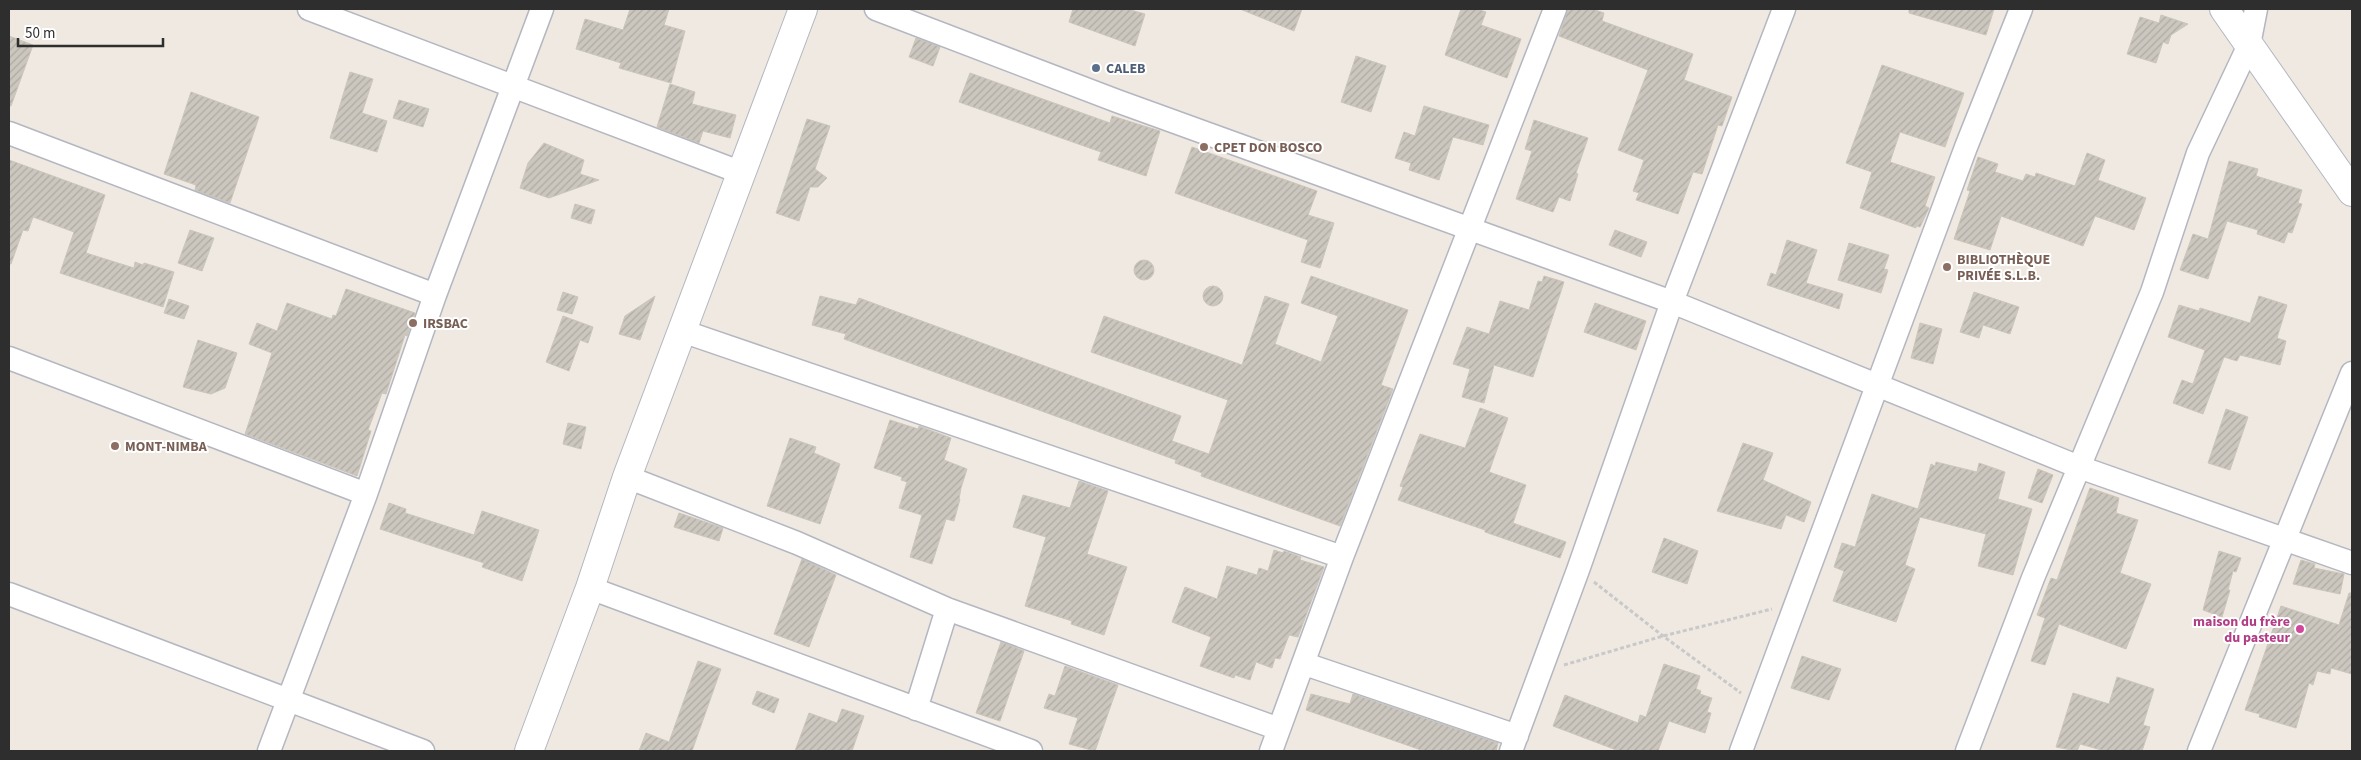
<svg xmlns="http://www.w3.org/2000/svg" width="2361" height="760" font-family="'Source Sans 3',sans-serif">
	<defs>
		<pattern id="building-hatch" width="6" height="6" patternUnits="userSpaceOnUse" patternTransform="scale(1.25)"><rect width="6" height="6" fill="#cbc7bf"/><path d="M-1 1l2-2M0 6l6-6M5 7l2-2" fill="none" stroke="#afaba4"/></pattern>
	</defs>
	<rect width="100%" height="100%" fill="#efe9e1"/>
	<!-- building -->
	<path fill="url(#building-hatch)" stroke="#cbc5ba" d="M 630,9 L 669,9 L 664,25 L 685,31 L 671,83 L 619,68 L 621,63 L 576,49 L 585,19 L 623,30 Z
		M 1073,9 L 1127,9 L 1145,14 L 1135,46 L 1069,22 Z
		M 1240,9 L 1302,9 L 1294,31 Z
		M 1461,9 L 1477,9 L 1486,12 L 1481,25 L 1521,39 L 1507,78 L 1445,55 Z
		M 1568,9 L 1592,9 L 1604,13 L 1602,21 L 1693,54 L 1684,80 L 1732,97 L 1722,126 L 1718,125 L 1702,174 L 1693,172 L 1678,214 L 1636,200 L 1639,193 L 1633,191 L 1644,160 L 1618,150 L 1648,70 L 1559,36 Z
		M 1909,9 L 1994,9 L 1986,35 L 1909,13 Z
		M 2161,15 L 2188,24 L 2171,35 L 2168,44 L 2163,42 L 2156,63 L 2127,54 L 2140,17 L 2159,23 Z
		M 9,36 L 33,45 L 11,106 L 9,106 Z
		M 916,38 L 940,47 L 933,66 L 909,57 Z
		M 1356,56 L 1386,66 L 1371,112 L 1341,102 Z
		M 1882,65 L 1964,93 L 1945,147 L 1900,132 L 1890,162 L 1935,177 L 1925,206 L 1929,208 L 1920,227 L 1916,226 L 1916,228 L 1860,208 L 1872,172 L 1846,163 Z
		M 350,72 L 373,79 L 362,113 L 387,121 L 377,152 L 330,138 Z
		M 970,73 L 1110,123 L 1112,116 L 1160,131 L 1146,176 L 1098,160 L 1101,152 L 959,102 Z
		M 670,84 L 695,92 L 692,104 L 736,115 L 730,138 L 703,131 L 699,143 L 657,127 Z
		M 191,92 L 259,117 L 230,203 L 195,190 L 196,185 L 164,174 Z
		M 399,100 L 429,109 L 423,127 L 393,118 Z
		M 1424,106 L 1489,125 L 1483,145 L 1453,137 L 1439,180 L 1409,170 L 1411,163 L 1395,158 L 1404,132 L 1415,136 Z
		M 807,119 L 830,126 L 815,169 L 827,178 L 818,187 L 810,187 L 799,221 L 776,213 Z
		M 1534,120 L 1588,138 L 1576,173 L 1578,174 L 1570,201 L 1559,197 L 1553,212 L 1516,199 L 1532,151 L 1525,149 Z
		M 544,143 L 584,160 L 580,174 L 599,180 L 549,198 L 520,188 L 528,163 Z
		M 1192,147 L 1317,191 L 1308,215 L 1334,223 L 1320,268 L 1301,262 L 1308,240 L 1175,193 Z
		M 2087,153 L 2105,160 L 2098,180 L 2146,198 L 2134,230 L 2095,216 L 2083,246 L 2001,216 L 1990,250 L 1954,239 L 1970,191 L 1967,190 L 1978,157 L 1998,164 L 1995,172 L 2023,181 L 2026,174 L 2035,177 L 2036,173 L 2075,186 Z
		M 9,160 L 105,195 L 86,253 L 134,268 L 135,262 L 143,265 L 144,263 L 174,272 L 163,307 L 60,273 L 74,232 L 33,217 L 28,231 L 23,230 L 11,264 L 9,264 Z
		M 2229,161 L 2258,169 L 2256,176 L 2302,190 L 2298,203 L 2302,204 L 2292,233 L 2288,232 L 2284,243 L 2257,234 L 2258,230 L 2227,221 L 2208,279 L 2180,270 L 2193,234 L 2208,239 Z
		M 575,204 L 595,210 L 591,224 L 571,218 Z
		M 190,230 L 214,238 L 202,271 L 178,263 Z
		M 1615,230 L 1647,242 L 1641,257 L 1609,245 Z
		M 1787,240 L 1817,250 L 1806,283 L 1843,294 L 1839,309 L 1767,285 L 1771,273 L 1776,275 Z
		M 1849,243 L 1889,255 L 1884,269 L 1888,270 L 1881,293 L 1838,280 Z
		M1134 270a10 10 0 1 1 20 0a10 10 0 1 1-20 0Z
		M 1311,276 L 1408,310 L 1381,385 L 1393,389 L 1340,526 L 1201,476 L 1202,473 L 1175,463 L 1176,460 L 844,339 L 846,334 L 812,325 L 820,296 L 856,305 L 859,298 L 1181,416 L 1172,441 L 1209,454 L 1228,400 L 1091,352 L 1104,316 L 1242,365 L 1265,296 L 1289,304 L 1275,344 L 1321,362 L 1338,316 L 1301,303 Z
		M 1544,276 L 1564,282 L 1533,377 L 1494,365 L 1484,403 L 1462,397 L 1470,369 L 1453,364 L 1467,327 L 1489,334 L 1500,301 L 1529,310 L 1538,281 L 1542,282 Z
		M1203 296a10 10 0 1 1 20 0a10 10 0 1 1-20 0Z
		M 346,289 L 415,313 L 407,336 L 405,335 L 386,394 L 382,393 L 368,430 L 371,431 L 357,476 L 245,434 L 272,353 L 249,344 L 257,323 L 277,331 L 287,303 L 332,319 L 333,315 L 336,316 Z
		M 563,292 L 578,297 L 572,314 L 557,310 Z
		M 1974,292 L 2019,307 L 2010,334 L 1983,325 L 1979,338 L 1960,332 Z
		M 655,296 L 640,340 L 619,334 L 625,316 Z
		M 2259,296 L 2287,305 L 2277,338 L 2286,341 L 2280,365 L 2240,355 L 2237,361 L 2224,357 L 2203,414 L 2173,403 L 2182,380 L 2193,384 L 2205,350 L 2168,337 L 2179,305 L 2199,311 L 2200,308 L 2250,323 Z
		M 169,299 L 189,306 L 184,319 L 164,313 Z
		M 1595,303 L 1646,321 L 1636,350 L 1584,332 Z
		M 563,316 L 593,327 L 588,343 L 580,340 L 569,371 L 546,362 Z
		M 1920,323 L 1942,329 L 1933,364 L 1911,358 Z
		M 198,340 L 237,353 L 225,388 L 211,394 L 183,387 Z
		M 1480,408 L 1508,418 L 1489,472 L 1526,485 L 1513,523 L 1566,542 L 1560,558 L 1485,532 L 1485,530 L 1398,500 L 1403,487 L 1400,486 L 1420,434 L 1465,448 Z
		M 2226,409 L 2248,417 L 2230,470 L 2208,463 Z
		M 890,420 L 918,429 L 919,426 L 951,438 L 944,460 L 967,469 L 961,488 L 959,499 L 960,499 L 954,521 L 946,519 L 932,564 L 910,557 L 922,515 L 899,508 L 907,482 L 901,480 L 902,477 L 874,468 Z
		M 568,423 L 586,427 L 581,449 L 563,444 Z
		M 790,438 L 816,447 L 814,453 L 840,464 L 820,524 L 767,506 Z
		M 1743,443 L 1773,453 L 1763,480 L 1811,502 L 1804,522 L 1786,515 L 1781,529 L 1717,511 Z
		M 1936,462 L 1977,472 L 1979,463 L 2005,472 L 1998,499 L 2032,509 L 2013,575 L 1978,566 L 1986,534 L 1920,517 L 1905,565 L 1915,569 L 1896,622 L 1833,601 L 1844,571 L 1834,567 L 1842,543 L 1855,547 L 1872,494 L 1918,509 L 1931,464 L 1935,466 Z
		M 2038,469 L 2053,475 L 2042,503 L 2028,498 Z
		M 1079,481 L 1108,491 L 1087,554 L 1127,567 L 1104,635 L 1071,624 L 1072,621 L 1025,606 L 1046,537 L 1013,527 L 1023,495 L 1070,508 Z
		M 2090,488 L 2119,498 L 2116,513 L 2138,520 L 2120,573 L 2151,584 L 2126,649 L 2059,624 L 2045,665 L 2031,661 L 2045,618 L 2037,615 L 2051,578 L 2057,580 Z
		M 389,503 L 406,509 L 405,513 L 474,535 L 482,511 L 539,530 L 522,581 L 482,567 L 484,563 L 380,529 Z
		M 679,513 L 723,528 L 719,541 L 674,527 Z
		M 1664,538 L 1698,551 L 1687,584 L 1652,572 Z
		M 1274,550 L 1283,553 L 1284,551 L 1301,557 L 1300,560 L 1324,567 L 1298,637 L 1289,635 L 1280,659 L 1275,658 L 1272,668 L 1256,662 L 1250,680 L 1235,675 L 1234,678 L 1200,666 L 1211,637 L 1172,622 L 1185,587 L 1217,599 L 1227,566 L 1257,575 L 1259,568 L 1268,571 Z
		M 2219,551 L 2241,558 L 2236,572 L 2233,571 L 2228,590 L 2230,590 L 2222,617 L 2203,610 Z
		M 802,559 L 836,575 L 809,647 L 774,634 Z
		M 2301,560 L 2315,564 L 2314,568 L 2344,574 L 2340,594 L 2293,584 Z
		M 2349,593 L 2352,593 L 2352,674 L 2331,668 L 2330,674 L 2317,671 L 2313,685 L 2309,683 L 2296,728 L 2259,717 L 2260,714 L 2245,710 L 2281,606 L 2339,625 Z
		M 1001,642 L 1024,651 L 1000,721 L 976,713 Z
		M 1802,656 L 1841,669 L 1829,700 L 1791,688 Z
		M 698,661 L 721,669 L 692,751 L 639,751 L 646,733 L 669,742 Z
		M 1664,664 L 1700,676 L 1696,689 L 1701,691 L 1700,694 L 1712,698 L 1707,712 L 1711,713 L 1705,733 L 1669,721 L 1658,751 L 1619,751 L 1553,726 L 1565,695 L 1638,723 L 1640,715 L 1646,717 Z
		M 1065,666 L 1118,685 L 1095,751 L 1069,744 L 1078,718 L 1044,708 L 1049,694 L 1055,696 Z
		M 2117,677 L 2154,689 L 2143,725 L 2150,727 L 2142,751 L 2105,751 L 2080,744 L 2077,751 L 2056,747 L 2073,693 L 2109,704 Z
		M 757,691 L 779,699 L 774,713 L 752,704 Z
		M 1311,694 L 1350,704 L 1353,694 L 1498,743 L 1496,751 L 1424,751 L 1306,710 Z
		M 842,709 L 864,716 L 852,751 L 795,751 L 809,713 L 837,723 Z"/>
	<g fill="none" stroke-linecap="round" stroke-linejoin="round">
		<!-- minor casing -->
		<g stroke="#b4b7c1" stroke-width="25">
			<path id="minor" d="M 309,9 L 742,173
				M 876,9 L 1117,101 L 1672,302 L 2079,467 L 2352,563
				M 9,133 L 435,295
				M 682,331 L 1342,557
				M 9,358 L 366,494
				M 627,477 L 797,543 L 947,609 L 1279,729
				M 590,588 L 1031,751
				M 9,594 L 423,751
				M 1305,664 L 1517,736
				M 916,709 L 947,609
				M 269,751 L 366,494 L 435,295 L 542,9
				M 1271,751 L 1342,557 L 1555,9
				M 1511,751 L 1578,570 L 1672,302 L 1784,9
				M 1741,751 L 1966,147 L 2021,9
				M 1967,751 L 2033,578 L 2152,292 L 2198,153 L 2249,45 L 2256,9
				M 2199,751 L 2352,373"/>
		</g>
		<!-- tertiary casing -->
		<g stroke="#b4b7c1" stroke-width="30">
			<path id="tertiary" d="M 2224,9 L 2352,192
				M 529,751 L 590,588 L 627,477 L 803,9"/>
		</g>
		<!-- path -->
		<path stroke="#c9c9c9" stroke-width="3" stroke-dasharray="4 2.5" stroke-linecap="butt" d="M 1594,582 L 1663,636 L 1741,693
			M 1564,665 L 1663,636 L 1772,609"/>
		<!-- minor -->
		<use href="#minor" stroke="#fff" stroke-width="22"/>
		<!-- tertiary -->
		<use href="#tertiary" stroke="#fff" stroke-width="28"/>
	</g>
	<!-- markers -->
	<circle fill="#5c6f8a" stroke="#fff" stroke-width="2" cx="1096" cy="68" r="5"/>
	<g fill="#8d6e63" stroke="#fff" stroke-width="2">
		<circle cx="1204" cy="147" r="5"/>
		<circle cx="1947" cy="267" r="5"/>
		<circle cx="413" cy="323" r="5"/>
		<circle cx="115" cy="446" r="5"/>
	</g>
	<circle fill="#d1479c" stroke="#fff" stroke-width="2" cx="2300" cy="629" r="5"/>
	<g text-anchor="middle" stroke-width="4" stroke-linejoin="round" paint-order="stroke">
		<!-- service labels -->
		<g font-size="14" font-weight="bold" fill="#4e5e75" stroke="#fff" text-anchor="start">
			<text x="1106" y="73">CALEB</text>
		</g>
		<!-- education labels -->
		<g font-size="14" font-weight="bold" fill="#785e54" stroke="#fff" text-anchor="start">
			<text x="1214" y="152">CPET DON BOSCO</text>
			<text x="1957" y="264">BIBLIOTHÈQUE<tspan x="1957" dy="16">PRIVÉE S.L.B.</tspan></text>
			<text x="423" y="328">IRSBAC</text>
			<text x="125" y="451">MONT-NIMBA</text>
		</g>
		<!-- hotel labels -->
		<g font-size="14" font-weight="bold" fill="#b23c85" stroke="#fff" text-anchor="end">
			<text x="2290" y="626">maison du frère<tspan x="2290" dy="16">du pasteur</tspan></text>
		</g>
	</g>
	<!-- border -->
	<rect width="2361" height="760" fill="none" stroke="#2e2e2e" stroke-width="20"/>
	<!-- scale -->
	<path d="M18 38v8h145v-8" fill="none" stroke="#2e2e2e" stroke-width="2.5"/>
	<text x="25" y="38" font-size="15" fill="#2e2e2e" stroke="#ffffff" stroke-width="4" paint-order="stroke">50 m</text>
</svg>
